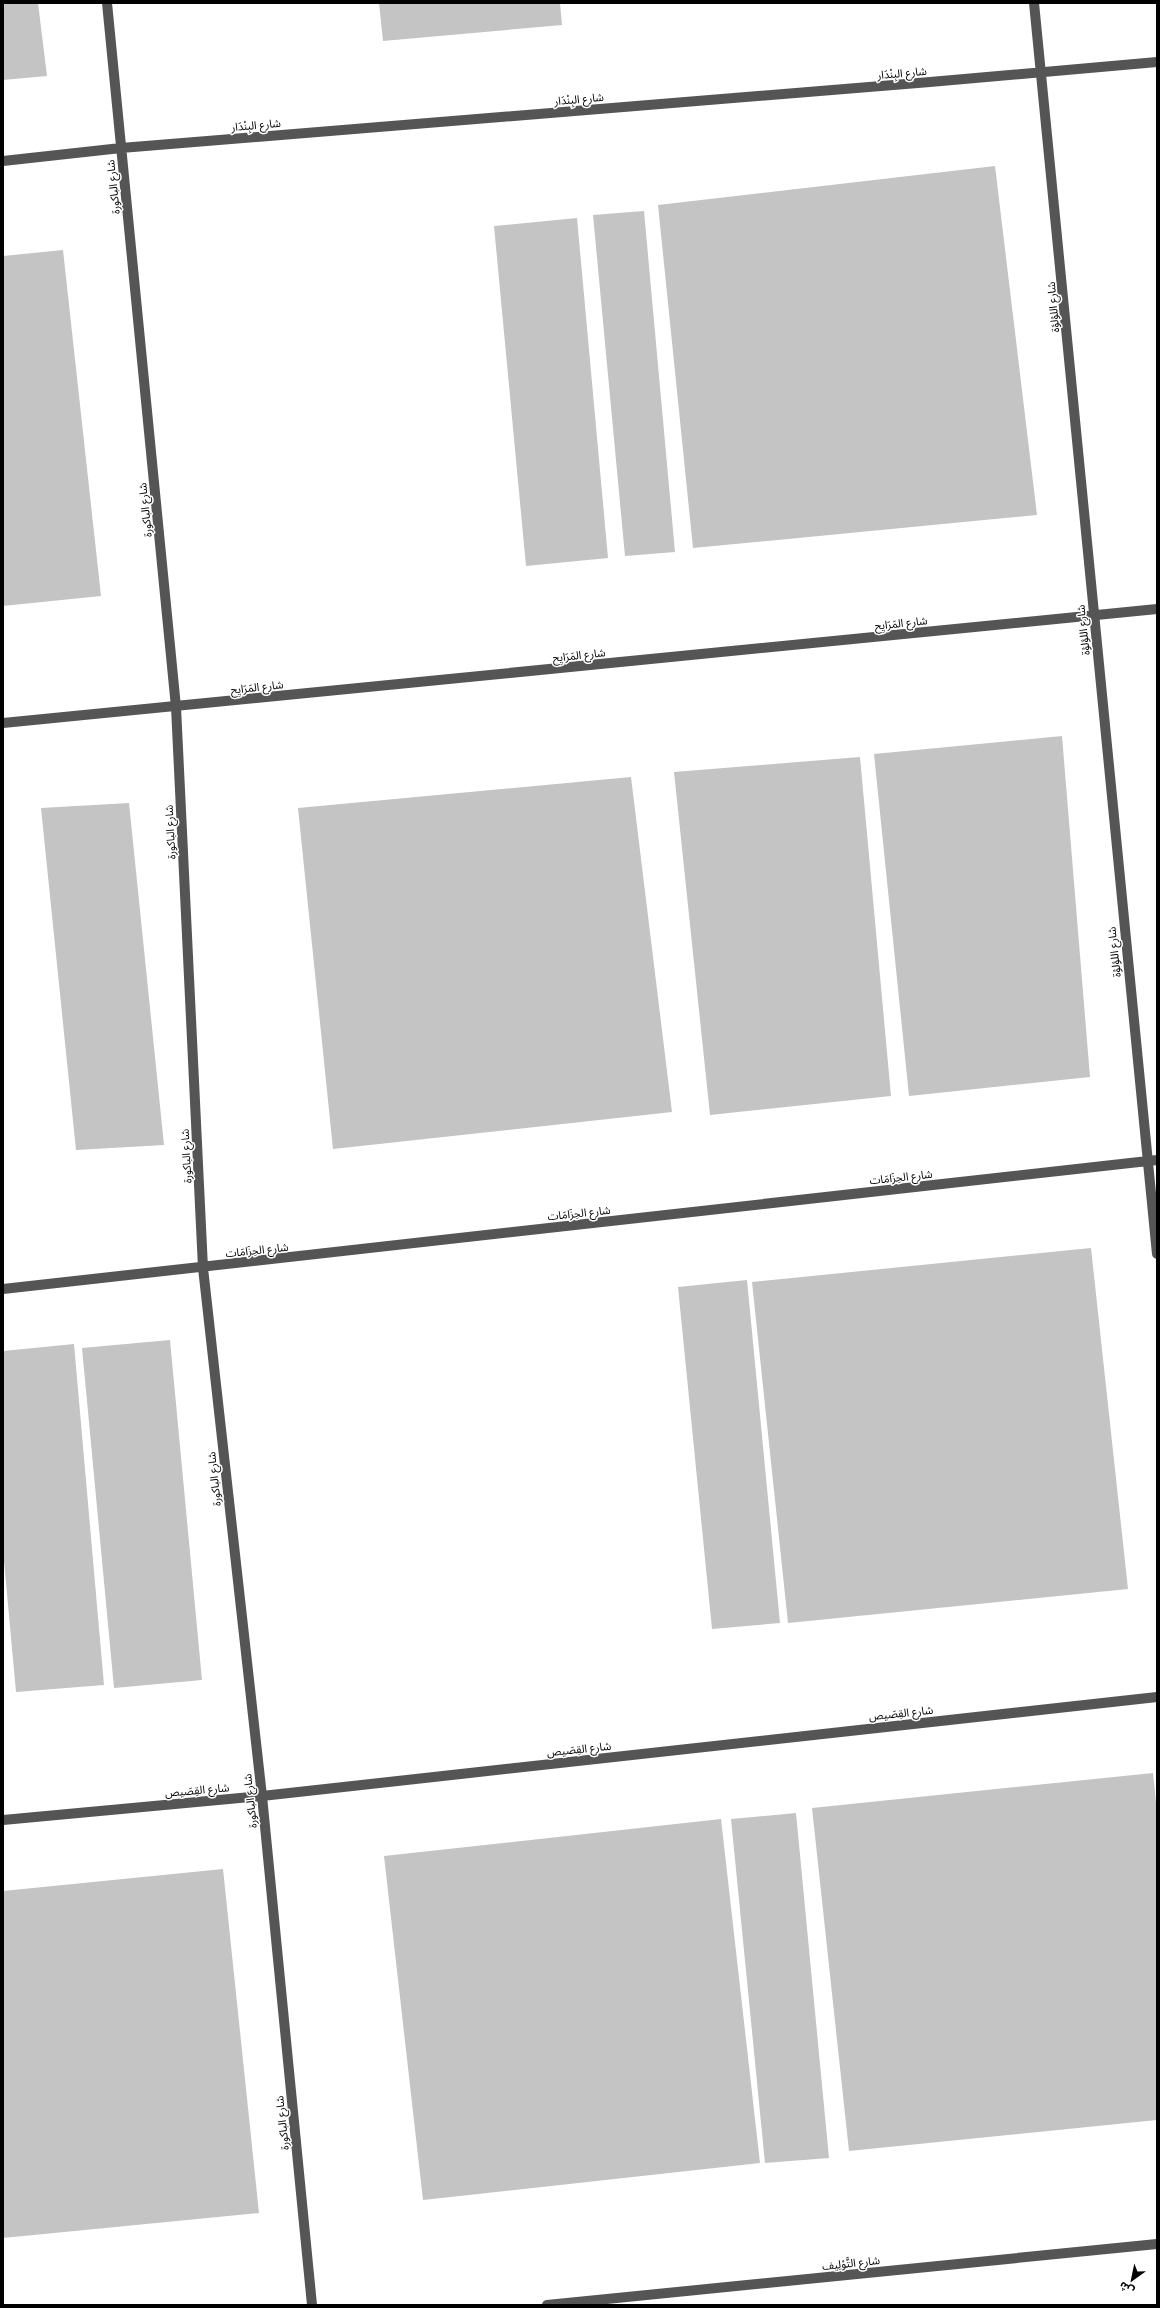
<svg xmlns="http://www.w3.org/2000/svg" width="1160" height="2308" font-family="Montserrat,'Noto Sans Arabic',sans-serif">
	<rect width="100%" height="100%" fill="#fff"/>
	<!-- building -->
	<path fill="#c4c4c4" d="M 3,3 L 38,3 L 47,76 L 3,80 Z
		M 379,3 L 560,3 L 562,25 L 383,41 Z
		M 995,166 L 1037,515 L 693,548 L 658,205 Z
		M 644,211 L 675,552 L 625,556 L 593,215 Z
		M 577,218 L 608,558 L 526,566 L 494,226 Z
		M 63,250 L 101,596 L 3,606 L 3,256 Z
		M 1062,736 L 1090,1077 L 909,1096 L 874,754 Z
		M 860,757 L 891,1096 L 710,1115 L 674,772 Z
		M 631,777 L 672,1112 L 333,1149 L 298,808 Z
		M 129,803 L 164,1145 L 76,1150 L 41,808 Z
		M 1091,1248 L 1128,1589 L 788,1623 L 752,1282 Z
		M 747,1280 L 780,1623 L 712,1629 L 678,1287 Z
		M 170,1340 L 202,1680 L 114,1688 L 82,1348 Z
		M 74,1344 L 104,1685 L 16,1692 L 3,1550 L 3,1351 Z
		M 1153,1773 L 1157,1813 L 1157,2120 L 849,2151 L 812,1808 Z
		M 796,1813 L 829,2158 L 765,2163 L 731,1819 Z
		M 721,1819 L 760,2163 L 423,2200 L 384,1856 Z
		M 223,1869 L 259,2213 L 3,2238 L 3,1891 Z"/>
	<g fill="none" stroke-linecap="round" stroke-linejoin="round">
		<!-- minor -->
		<path stroke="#555" stroke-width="10" d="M 107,3 L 176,707 L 203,1268 L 262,1796 L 312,2305
			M 1034,3 L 1157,1254
			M 3,161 L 121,148 L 930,82 L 1157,62
			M 3,723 L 1157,609
			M 3,1289 L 1157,1160
			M 3,1820 L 262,1796 L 1157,1697
			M 547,2305 L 1157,2244"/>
	</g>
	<g text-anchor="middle" stroke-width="3" stroke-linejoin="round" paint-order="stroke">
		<!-- street labels -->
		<g font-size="11" fill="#000" stroke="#fff">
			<text transform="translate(902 73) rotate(-5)" y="4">شارع البِنْدَار</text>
			<text transform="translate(579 99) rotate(-5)" y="4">شارع البِنْدَار</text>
			<text transform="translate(256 125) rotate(-5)" y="4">شارع البِنْدَار</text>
			<text transform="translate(113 187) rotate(-96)" y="4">شارع الباكورة</text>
			<text transform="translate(1053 307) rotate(-95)" y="4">شارع اللؤلؤة</text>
			<text transform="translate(145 510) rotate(-96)" y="4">شارع الباكورة</text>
			<text transform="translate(901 623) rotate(-6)" y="4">شارع المَرَايِح</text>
			<text transform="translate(1083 630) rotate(-96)" y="4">شارع اللؤلؤة</text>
			<text transform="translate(579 655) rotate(-6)" y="4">شارع المَرَايِح</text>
			<text transform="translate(257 687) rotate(-6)" y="4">شارع المَرَايِح</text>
			<text transform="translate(170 832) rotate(-93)" y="4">شارع الباكورة</text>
			<text transform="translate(1114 952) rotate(-96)" y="4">شارع اللؤلؤة</text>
			<text transform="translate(186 1156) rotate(-93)" y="4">شارع الباكورة</text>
			<text transform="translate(901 1177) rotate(-6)" y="4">شارع الحِزَامَات</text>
			<text transform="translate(579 1213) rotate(-6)" y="4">شارع الحِزَامَات</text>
			<text transform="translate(257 1250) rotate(-6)" y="4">شارع الحِزَامَات</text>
			<text transform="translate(214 1479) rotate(-96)" y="4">شارع الباكورة</text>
			<text transform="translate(901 1713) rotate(-6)" y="4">شارع القِصَيص</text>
			<text transform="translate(579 1749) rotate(-6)" y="4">شارع القِصَيص</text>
			<text transform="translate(197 1790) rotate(-5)" y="4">شارع القِصَيص</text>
			<text transform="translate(250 1801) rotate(-96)" y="4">شارع الباكورة</text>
			<text transform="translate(282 2123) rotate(-96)" y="4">شارع الباكورة</text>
			<text transform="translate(851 2263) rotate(-6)" y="4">شارع التَّوْلِيف</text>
		</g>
	</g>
	<!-- border -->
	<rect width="1160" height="2308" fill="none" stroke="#000000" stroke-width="8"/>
	<!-- north arrow -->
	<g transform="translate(1132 2280) rotate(213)" stroke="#ffffff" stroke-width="3" paint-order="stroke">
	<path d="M0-3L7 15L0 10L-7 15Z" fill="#000000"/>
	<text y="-6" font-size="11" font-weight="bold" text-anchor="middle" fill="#000000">ش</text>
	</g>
</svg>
